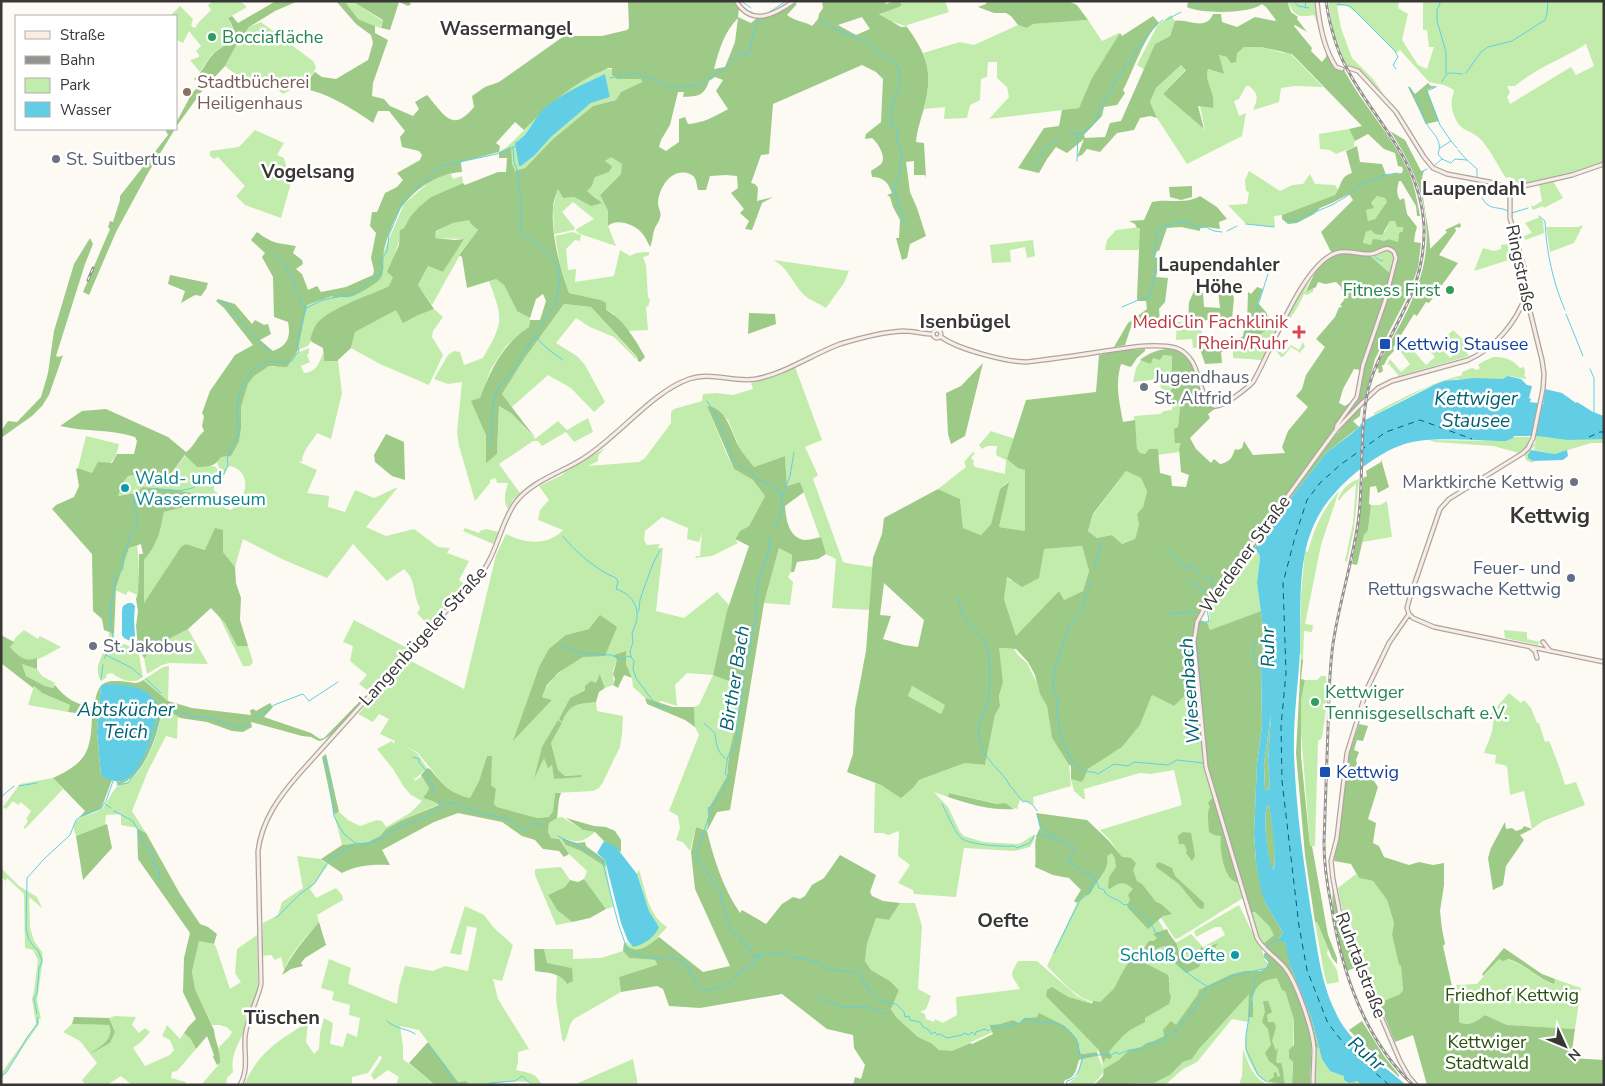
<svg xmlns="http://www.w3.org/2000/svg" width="1605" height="1086" font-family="'Nunito Sans',sans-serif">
	<rect width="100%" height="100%" fill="#fdfaf4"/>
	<!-- green -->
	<path fill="#c1ecac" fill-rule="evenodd" d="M 213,1 L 240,1 L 247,7 L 228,18 L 234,31 L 233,36 L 228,43 L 212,54 L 200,72 L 190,60 L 199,57 L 199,55 L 196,51 L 201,46 L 189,31 L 183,43 L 177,40 L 176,41 L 176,16 L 170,16 L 180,6 L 193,19 L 191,26 L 195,28 L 198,23 L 211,10 L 208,5 Z
		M 899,1 L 945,1 L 949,12 L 907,25 L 907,27 L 891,21 L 878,13 L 899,7 L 902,5 Z
		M 1287,1 L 1314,1 L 1319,28 L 1314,15 C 1297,18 1295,16 1287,1 Z
		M 1328,1 L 1399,1 L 1398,8 L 1408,14 L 1402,40 L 1418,65 L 1427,69 L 1434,47 L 1429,47 L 1427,30 L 1423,30 L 1423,1 L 1604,1 L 1604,162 L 1572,174 L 1519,186 L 1514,179 L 1509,177 L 1506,178 C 1498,166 1492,153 1483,142 C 1477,135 1472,133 1464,129 C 1455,124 1450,107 1452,98 C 1453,95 1454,93 1454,90 L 1444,85 L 1429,82 L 1400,50 L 1396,53 L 1359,15 L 1346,5 L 1337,6 L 1341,28 L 1352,58 L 1373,79 L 1384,95 L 1360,70 L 1351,66 L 1347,67 L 1333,31 ZM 1586,44 L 1594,66 L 1576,75 L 1571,67 L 1510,104 L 1507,97 L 1510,92 L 1507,86 L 1515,86 C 1536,68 1563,59 1586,44 Z
		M 345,2 L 355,3 L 383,21 L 380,28 L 358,19 Z
		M 1171,15 L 1175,21 L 1170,36 L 1155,44 L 1145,70 L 1137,65 L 1157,26 Z
		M 1088,20 L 1102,41 L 1119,33 L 1121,36 L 1098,68 L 1079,108 L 989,119 L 1009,97 L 1007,87 L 997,78 L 997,62 L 988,62 L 987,77 L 981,79 L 980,100 L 970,105 L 967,118 L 944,119 L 945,107 L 924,109 C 929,89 931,72 923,53 L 960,42 L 974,45 L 1018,25 L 1027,28 L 1033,24 Z
		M 261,22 L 313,61 L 316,67 C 311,82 297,87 283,94 C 273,85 266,87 254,89 L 225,66 L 238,42 L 249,27 Z
		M 1244,47 L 1261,47 L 1283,53 L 1289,52 L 1323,87 L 1295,86 L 1281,88 L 1279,102 L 1253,110 C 1258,99 1259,94 1249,86 L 1246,86 L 1239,99 L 1234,101 L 1239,116 L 1246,113 L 1242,136 L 1187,164 L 1157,118 L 1150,102 L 1156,88 L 1181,65 L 1186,69 L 1163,94 L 1205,130 L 1200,106 L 1213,108 C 1216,91 1204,85 1208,69 L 1223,74 L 1218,55 L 1227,57 Z
		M 607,69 L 612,69 L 612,75 L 617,79 L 641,79 L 642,82 L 621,92 L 616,100 L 593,106 L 553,139 L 525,168 L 515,172 L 508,149 L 499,152 C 518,141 530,121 546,107 C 560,96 575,85 590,76 C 596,72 602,73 607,69 ZM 605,74 L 610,97 L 591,103 L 551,137 L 535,155 L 521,166 L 519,141 L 546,108 L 587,82 Z
		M 1349,129 L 1355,141 L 1354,143 L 1354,147 L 1336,154 L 1330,150 L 1320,149 L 1319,134 Z
		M 255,130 L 284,143 L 277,155 L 284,158 L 287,169 L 292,170 L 287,181 L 291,183 L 281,218 L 245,205 L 236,196 L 245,186 L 218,157 L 214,159 L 210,156 L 210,151 L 239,147 Z
		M 611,156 L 623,164 L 621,174 L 600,195 L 608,211 L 608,226 L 616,246 L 580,234 L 575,230 L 594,219 L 573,202 L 562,212 L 575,228 L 574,230 L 554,234 L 553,208 L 558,188 L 563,198 L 574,197 L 591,206 L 597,198 L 587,191 L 592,186 L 595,177 L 612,166 L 605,161 Z
		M 1249,171 L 1280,191 L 1292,185 L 1303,184 L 1310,174 L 1315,184 L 1335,185 L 1339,191 L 1335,195 L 1282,215 L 1274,216 L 1275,227 L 1246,224 L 1228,205 L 1247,204 L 1249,192 L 1246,191 L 1245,180 Z
		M 451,174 L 453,179 L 462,176 L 463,183 L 431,197 L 410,217 L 404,228 L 400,230 C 401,240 396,248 394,258 C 392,268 396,277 389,286 L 339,308 L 321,319 L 310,339 L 311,341 L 308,346 L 298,350 L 307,305 L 332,296 L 334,298 L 339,296 L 348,297 L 369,286 L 404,204 L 435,177 Z
		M 1553,181 L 1563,198 L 1544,208 L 1543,206 L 1533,210 L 1531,206 L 1534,206 L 1542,201 L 1539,184 Z
		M 1377,196 L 1385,198 L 1388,202 L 1375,219 L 1368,221 L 1366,210 L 1373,208 L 1371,203 Z
		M 1540,217 L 1543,221 L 1544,233 L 1525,240 L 1524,236 L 1532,233 L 1525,223 Z
		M 469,219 L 471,224 L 478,230 L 459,254 L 460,255 L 432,305 L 418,285 L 428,266 L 443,272 L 463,239 L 434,238 L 437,231 L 453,223 Z
		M 1390,221 L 1395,221 L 1397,227 L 1403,226 L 1403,231 L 1399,233 L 1398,242 L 1389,239 L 1371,245 L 1363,244 L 1366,232 L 1371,230 L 1385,232 Z
		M 1583,225 L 1574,243 L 1550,252 L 1546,227 L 1578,227 Z
		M 1140,227 L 1141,246 L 1138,250 L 1105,250 L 1107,240 L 1116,230 Z
		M 573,232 L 581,235 L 580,241 L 575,240 L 566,249 L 568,270 L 576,269 L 575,282 L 614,276 L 620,250 L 630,256 L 636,253 L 649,252 L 649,255 L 643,257 L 646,265 L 648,297 L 650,300 L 648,307 L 646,306 L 648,330 L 627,331 L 613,313 L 606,310 L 601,300 L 569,293 L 560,264 L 555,236 Z
		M 1033,240 L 1035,256 L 1027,258 L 1025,247 L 1010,250 L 1011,262 L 992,263 L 990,245 Z
		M 1514,243 L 1518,257 L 1474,271 L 1483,248 L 1494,251 L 1501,249 L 1501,245 Z
		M 1385,249 L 1391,251 L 1395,256 L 1391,274 L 1371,257 Z
		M 773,260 L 849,271 L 844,283 L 826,308 C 820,304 808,299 804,295 C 792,283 788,267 773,260 Z
		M 1311,278 L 1305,292 L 1313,289 L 1314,291 L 1307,295 L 1304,294 L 1297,308 L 1279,335 L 1275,347 L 1283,354 L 1291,345 L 1299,350 L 1303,342 L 1305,347 L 1300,352 L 1299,355 L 1299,352 L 1291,347 L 1283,357 L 1281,357 L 1276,351 L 1271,347 L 1295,302 Z
		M 496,279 L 504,285 L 517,311 L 530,318 L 529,327 L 506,346 L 491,369 L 480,398 L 486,435 L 486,462 L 497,454 L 499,406 L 511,413 L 535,439 L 558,421 L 567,430 L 588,418 L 593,432 L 574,442 L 566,432 L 542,446 L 538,441 L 533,441 L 499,464 L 520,493 L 513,500 L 508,509 C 503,502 505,492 508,483 L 497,483 L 496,478 L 490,480 L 490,483 L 475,501 L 459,446 L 457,432 L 462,382 L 448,384 L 434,379 L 448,355 L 454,351 L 460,352 L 464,365 L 483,358 C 504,322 503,319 489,281 Z
		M 564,304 L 591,307 L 637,358 L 636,359 L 614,337 L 590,327 L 576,318 L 556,343 L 577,356 L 585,365 L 605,402 L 594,412 L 571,388 L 548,375 L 512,407 L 502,394 L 524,359 Z
		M 397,309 L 418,314 L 434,309 L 443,317 L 433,331 L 432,337 L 443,355 L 429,385 L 380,364 L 351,348 L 355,332 Z
		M 1201,320 L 1202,338 L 1208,338 L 1205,347 L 1193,348 L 1192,339 L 1176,340 L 1177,322 Z
		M 1279,324 L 1262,360 L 1233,358 L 1233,351 L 1241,351 L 1242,348 L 1245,347 L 1243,345 L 1272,327 Z
		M 1453,330 L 1467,343 L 1463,347 L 1469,356 L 1399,376 L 1389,364 L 1387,365 L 1390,359 L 1401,372 L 1410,364 L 1400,351 L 1411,348 L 1426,365 L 1435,357 L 1426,346 L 1438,344 L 1450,358 L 1459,350 L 1447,336 Z
		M 309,348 L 309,353 L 307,355 L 310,362 L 301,366 L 304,373 C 317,372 319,363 323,353 L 324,360 L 338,360 L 342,393 L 331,439 L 317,433 C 312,442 302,451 302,462 L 300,461 L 299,462 L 317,470 L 307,493 L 329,496 L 328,507 L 345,512 L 355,490 L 374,498 L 398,487 L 366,527 L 386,536 L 414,529 L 438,547 L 450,548 L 447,553 L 469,561 L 459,580 L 467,586 L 429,626 L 417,613 L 420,608 C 412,593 417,581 404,569 L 387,581 L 353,544 L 327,578 L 284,560 L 243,539 L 235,567 L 223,552 L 223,530 L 206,550 L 186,544 L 144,603 L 144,560 C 158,544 160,532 164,512 L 192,505 L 169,489 L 143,487 L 135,493 L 118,496 L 123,483 L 128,476 L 139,474 L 154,478 L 172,472 L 186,455 L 197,467 L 214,466 L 219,470 L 220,474 L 222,474 L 217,463 L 221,457 L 231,456 L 239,442 L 241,429 L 241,407 L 248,384 L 254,376 L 262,370 L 269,366 L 275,367 L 291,362 L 295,354 ZM 231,466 C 254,474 246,498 231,510 L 225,508 L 218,503 L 219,495 L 214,490 L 214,480 L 224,476 L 228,467 Z
		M 1163,355 L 1172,356 L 1173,378 L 1171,379 L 1172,389 L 1163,397 L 1159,379 L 1133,382 L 1136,368 L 1141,360 L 1151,364 L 1153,358 Z
		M 1494,357 C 1505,357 1512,359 1520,368 L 1524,367 L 1525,373 L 1524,376 L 1526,377 L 1526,379 L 1510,376 L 1503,379 L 1456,379 L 1428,387 L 1374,415 L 1374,413 C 1403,397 1432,383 1462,375 L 1462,372 L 1472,368 L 1477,370 L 1480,368 L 1478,365 L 1484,361 Z
		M 795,367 L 822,440 L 805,447 L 818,475 L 813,479 L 843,562 L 851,564 L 873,567 L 870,610 L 832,608 L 836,559 L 826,554 L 800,482 L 787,486 L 785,456 L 754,467 L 740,449 L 728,420 L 707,406 L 726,453 L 734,469 L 753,480 L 765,496 L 749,526 L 740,531 L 735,538 L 738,543 L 712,556 L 695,558 L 696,556 L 700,556 L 702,533 L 699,542 L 687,539 L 688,528 L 662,517 L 645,531 L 644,540 L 647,545 L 660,544 L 658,548 L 663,548 L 656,611 L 684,618 L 717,592 L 729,605 L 713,675 L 736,684 L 740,695 L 737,720 L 729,753 L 727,776 L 709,808 L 707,831 L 696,827 L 690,851 L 683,842 L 676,840 L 680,828 L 678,816 L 669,811 L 699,735 L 695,727 L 694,707 L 699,705 L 713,675 L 687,673 L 675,685 L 677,706 L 661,701 L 658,703 L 645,698 L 633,687 L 632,678 L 626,664 L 626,652 C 620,658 613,664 613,673 C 613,678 614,680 613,685 L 605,688 L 601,675 L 596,683 L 570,698 L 559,719 L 562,721 C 571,702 578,704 596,702 L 597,711 L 623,716 L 622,734 L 620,747 L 603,782 L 599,788 L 593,791 L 555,793 L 553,811 L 549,817 L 537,818 L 497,807 L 494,804 L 496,789 L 491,785 L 487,756 L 479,781 L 470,798 L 455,794 L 445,786 L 417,752 L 403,745 L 417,753 L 427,768 L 415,779 L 413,776 L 415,781 L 422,776 L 429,788 L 424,797 C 428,801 434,800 440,804 L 400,821 L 386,829 L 380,836 L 368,842 L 342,845 L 334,814 L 339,812 L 348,820 L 360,826 L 377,820 L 382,821 L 386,827 L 410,813 L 422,801 L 411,795 L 404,787 L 393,769 L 377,749 L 392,741 L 396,747 L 394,743 L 395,741 L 380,734 L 389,719 L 379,714 L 373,722 L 358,714 L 409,660 L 464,689 L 496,555 L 506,534 C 525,544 548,546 563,530 L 538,520 L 540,510 L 549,500 L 539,486 L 562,475 L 567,470 L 605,448 L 598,456 L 598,461 L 588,466 L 639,462 L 645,458 L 671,423 L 671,412 L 674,409 L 702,401 L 703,394 L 716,393 L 733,395 L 753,389 L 751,383 L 772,377 ZM 589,629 L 583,657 C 564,669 551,675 542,697 L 552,700 L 514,740 L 539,667 L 566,635 ZM 558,720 L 562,723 L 551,743 L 558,770 L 565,776 L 582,775 L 554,779 L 552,765 L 548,767 L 544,757 L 534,778 Z
		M 1173,400 L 1180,407 L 1178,427 L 1182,443 L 1179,448 L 1179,452 L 1158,455 L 1158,450 L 1149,456 L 1140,453 L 1137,449 L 1134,416 L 1160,414 L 1164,411 L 1172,410 Z
		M 991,431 L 1015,439 L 1008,459 L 1025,470 L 1025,531 L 999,527 L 1008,482 L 1000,489 L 991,524 L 981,535 L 963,528 L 960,499 L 938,489 L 966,467 L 964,462 L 973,452 L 975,453 L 971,458 L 974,461 L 973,464 L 975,467 L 1005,474 L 1006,460 L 996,455 L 997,446 L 987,446 L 982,449 L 979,445 Z
		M 86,436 L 119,444 C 115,464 109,465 92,473 L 78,468 Z
		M 1536,436 L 1549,438 L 1604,439 L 1604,443 L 1591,443 L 1555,454 L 1534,450 L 1535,445 L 1531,450 L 1534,461 L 1532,463 L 1526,460 L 1525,455 L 1533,444 L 1535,444 Z
		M 1513,437 L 1530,437 L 1526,447 L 1519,453 L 1493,446 L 1435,442 L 1429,440 L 1503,441 Z
		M 1126,471 L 1141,478 L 1147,490 L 1143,507 L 1137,514 L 1139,525 L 1135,539 L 1122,544 L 1112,535 L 1097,538 L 1088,531 L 1093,515 Z
		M 1359,479 L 1354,529 L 1347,562 L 1345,561 L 1353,523 L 1356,484 L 1343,495 L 1339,501 L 1338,499 C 1342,489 1349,482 1359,479 Z
		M 1339,491 L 1321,545 L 1305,624 L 1313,625 L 1312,632 L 1304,631 L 1303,660 L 1301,659 L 1301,654 L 1300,654 L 1301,595 L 1305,551 L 1308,552 C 1314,528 1323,509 1339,491 Z
		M 1387,501 L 1392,537 L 1362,542 L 1365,532 L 1368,530 L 1371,505 L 1380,505 Z
		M 465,528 L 479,533 L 480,531 L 486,529 L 499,532 L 493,544 L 463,531 Z
		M 137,545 L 138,553 L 138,595 L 128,591 L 126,595 L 115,590 L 116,588 L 129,548 Z
		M 1082,546 L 1089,571 L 1083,591 L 1064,600 L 1059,591 L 1016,637 L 1004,599 L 1007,577 L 1011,581 L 1044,549 Z
		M 779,548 L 792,555 L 791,572 L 788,577 L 793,582 L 790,605 L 764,603 Z
		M 1255,552 L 1259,554 L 1260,558 L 1257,583 L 1261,611 L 1210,630 L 1207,622 L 1210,619 L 1208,608 Z
		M 219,616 L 225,623 L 237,646 L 248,646 L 253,662 L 250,666 L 243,666 Z
		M 354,620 L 409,649 L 372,691 L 369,688 L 367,690 L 359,684 L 367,675 L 350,661 L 353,646 L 343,642 Z
		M 188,629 L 208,664 L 169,663 L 162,665 L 147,674 L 144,658 L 161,643 Z
		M 24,630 L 38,639 L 40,636 L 61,647 C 51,652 33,666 22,659 C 18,656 14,650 10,647 L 16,637 Z
		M 1504,630 L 1527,632 L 1527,639 L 1540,642 L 1538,645 L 1505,638 Z
		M 109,632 L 114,634 L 115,641 L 138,649 L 143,677 C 133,685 121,680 112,673 L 107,674 L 106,678 L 101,681 C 90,664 110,650 109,632 Z
		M 998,648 L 1014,649 L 1018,655 L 1027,663 L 1037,683 L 1040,694 L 1047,706 L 1052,738 L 1069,765 L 1071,786 L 1033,797 L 1034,804 L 1020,800 L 1017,809 L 1007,806 L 1005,803 L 998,804 L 950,793 L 948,797 L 934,792 L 948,807 L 960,832 L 964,836 L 983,842 L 1016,844 L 1021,843 L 1035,834 L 1034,840 L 1030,847 L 1015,851 L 964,848 L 956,897 L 914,894 L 913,890 L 898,883 L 910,865 L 898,856 L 899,831 L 888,835 L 883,833 L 874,833 L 875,783 L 881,785 L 901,797 L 914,787 L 919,780 L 965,763 L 985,765 L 995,715 L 1000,706 L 999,696 L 1003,682 Z
		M 23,663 L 37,669 L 42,676 L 55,683 L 53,688 L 45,686 L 26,676 L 22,664 Z
		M 169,666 L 168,701 L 143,680 L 163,667 Z
		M 1321,676 L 1326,676 C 1329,696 1325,718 1322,738 L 1318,741 L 1315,846 L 1310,846 L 1301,732 L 1301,700 L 1305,680 L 1317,680 Z
		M 1197,683 L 1203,763 L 1243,898 L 1179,938 L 1175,939 L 1110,840 L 1100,830 L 1182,805 L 1174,770 L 1151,774 L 1140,773 L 1084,789 L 1085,799 L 1083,799 L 1074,791 L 1071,779 L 1081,782 L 1084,779 L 1088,769 L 1122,747 L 1140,725 L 1152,695 L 1174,706 Z
		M 34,686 L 42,693 L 70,705 L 68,712 L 28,705 Z
		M 912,686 L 945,705 L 941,714 L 908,696 Z
		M 1509,693 L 1521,703 L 1524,700 L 1531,708 L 1537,723 L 1539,723 L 1545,742 L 1549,741 C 1556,757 1560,769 1565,785 L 1576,782 L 1585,805 L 1543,821 L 1532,829 L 1524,791 L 1510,795 L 1507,766 L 1495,763 L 1496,755 L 1484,753 C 1488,741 1498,725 1490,715 Z
		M 163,706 L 178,716 L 177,739 L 166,736 L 148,771 L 132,811 L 146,833 L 137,828 L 121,825 L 121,814 L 106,815 L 105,825 L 76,836 C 66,813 94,818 103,807 C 109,801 112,790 119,785 C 123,783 127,783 130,780 C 150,763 159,731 163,706 Z
		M 53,778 L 63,789 L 25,829 L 24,827 L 28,821 L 26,819 L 31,811 L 21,802 L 18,805 L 13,801 L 6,809 L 3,807 L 20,784 Z
		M 562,817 L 583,830 L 595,832 C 582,843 578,843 562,838 L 566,845 L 581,851 L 606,867 L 613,907 L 606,909 L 584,879 L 587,871 L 569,854 L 559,839 L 551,838 L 548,832 L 549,823 L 557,818 Z
		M 1111,844 L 1170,939 L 1155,944 L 1102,1003 C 1079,1003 1062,981 1047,966 L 1077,903 Z
		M 297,856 L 321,859 L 328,865 L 310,889 L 316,898 L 336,888 L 342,895 L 343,900 L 317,915 L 319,922 C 306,937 291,952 284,970 L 281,957 L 275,960 L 271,955 L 262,956 L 263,923 L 278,915 L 282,902 L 303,888 Z
		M 561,867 L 570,880 L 565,887 L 548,895 L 557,910 L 572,922 L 556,925 L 535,875 L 535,869 Z
		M 1,868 L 19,886 L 37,897 L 42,908 L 29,897 L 30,928 L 34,941 L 42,952 L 43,959 L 37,1000 L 41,1019 L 39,1019 L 39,1024 L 1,1079 L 1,1074 L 36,1024 L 32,999 L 34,991 L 38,960 L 33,950 L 25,948 L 24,894 L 7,878 L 6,881 L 1,877 Z
		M 639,870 C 646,890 647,914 667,927 C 660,935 642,956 630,949 C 627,948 626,945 624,943 L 627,942 L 633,947 L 659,927 L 649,911 L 637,874 Z
		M 1356,874 L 1359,878 L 1373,881 L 1387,900 L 1394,923 L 1392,935 L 1399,965 L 1401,966 L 1403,990 L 1400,994 L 1379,1003 C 1362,966 1344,929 1338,888 Z
		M 900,903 L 915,903 L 922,926 L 918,989 L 931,996 L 926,1009 L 920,1012 L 925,1014 L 926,1019 L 934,1022 L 935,1019 L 943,1023 L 957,1015 L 956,997 L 1020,989 C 1011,974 1009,977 1018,961 L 1037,961 L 1077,996 L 1103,1008 L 1099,1047 L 1097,1052 L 1081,1054 L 1077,1039 L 1065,1026 L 1037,1017 L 1024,1018 L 1019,1023 L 1013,1020 L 1000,1024 L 989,1025 L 989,1028 L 993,1032 L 952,1051 L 945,1051 L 939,1050 L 931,1043 L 918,1037 L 897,1018 L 891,1008 L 899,990 L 890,981 L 871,970 L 865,961 L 867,944 L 876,918 L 889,920 Z
		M 1239,905 L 1251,930 C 1257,937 1264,950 1264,959 L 1268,963 L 1268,966 L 1261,970 L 1232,974 L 1182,1022 L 1128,1063 L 1103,1073 L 1093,1085 L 1067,1085 L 1077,1076 L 1081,1060 L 1098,1056 L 1103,1068 L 1101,1055 L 1168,987 L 1170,980 L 1143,962 L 1154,948 L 1161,944 L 1177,942 L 1191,934 L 1203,947 L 1225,935 L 1221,927 L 1215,927 L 1196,937 L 1194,931 Z
		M 465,906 L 484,915 L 494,928 L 513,945 L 502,981 L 493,979 L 498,999 L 529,1049 L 518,1052 L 518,1062 L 516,1070 C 529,1073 535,1072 542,1085 L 533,1085 L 529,1082 L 508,1081 L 488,1085 L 470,1085 L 466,1081 L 458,1082 L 419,1030 L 400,1026 L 403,1046 L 403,1059 L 435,1085 L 396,1085 L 399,1077 L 388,1070 L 374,1080 L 371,1075 L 382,1058 L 380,1055 L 368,1073 L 352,1077 L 352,1083 L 348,1085 L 244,1084 C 261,1050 277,1042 308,1022 L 306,1042 L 314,1054 L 319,1049 L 320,1033 L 324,1018 L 333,1023 L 330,1044 L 343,1047 L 347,1033 L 357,1037 L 360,1018 L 349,1015 L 350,1005 L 332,1000 L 334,992 L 321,988 L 329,959 L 351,968 L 348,983 L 351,985 L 397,1004 L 399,987 L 405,966 L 433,971 L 445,966 L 468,971 L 477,928 L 467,926 L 461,955 L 450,953 Z
		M 1251,912 L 1255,912 L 1269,926 L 1275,936 L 1262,945 L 1258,937 Z
		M 1315,922 L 1317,922 L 1328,949 L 1327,954 L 1337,970 L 1339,982 L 1327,984 L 1324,973 Z
		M 257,935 L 258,983 L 256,996 L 244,1026 L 246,1028 C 239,1042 230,1056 233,1072 L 227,1078 L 226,1085 L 204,1085 L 202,1084 L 220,1063 L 219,1047 L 230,1036 L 232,1032 C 226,1025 221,1025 212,1025 L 195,989 L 192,972 L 199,941 L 214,944 L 216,947 L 230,989 L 241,982 L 235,973 L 237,949 Z
		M 544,949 L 573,949 L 573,959 L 601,958 L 623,951 L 629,958 L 655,960 L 657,966 L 619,977 L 621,992 L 574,1019 C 568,1024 569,1035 564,1042 L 562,1039 L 556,1000 L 557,974 L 563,978 L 566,984 L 572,968 L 546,963 Z
		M 1499,958 C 1520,959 1534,977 1553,984 L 1555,979 L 1581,988 L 1575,1029 L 1507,1025 L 1485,1015 C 1477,1021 1469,1027 1459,1022 L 1458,996 L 1456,985 L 1477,984 Z
		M 1279,973 L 1294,1020 L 1292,1085 C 1270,1085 1261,1085 1251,1064 C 1248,1058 1245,1052 1245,1045 C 1245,1037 1247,1030 1248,1022 L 1232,1019 L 1197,1062 L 1183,1069 L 1165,1085 L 1132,1085 L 1154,1083 L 1170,1075 L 1183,1062 L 1192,1059 L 1199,1049 L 1261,979 L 1271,979 Z
		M 115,1016 L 136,1017 L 132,1025 L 139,1033 L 145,1028 L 150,1032 L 141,1042 L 133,1048 L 145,1066 L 170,1055 L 174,1050 L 170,1040 L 162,1036 L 167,1025 L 180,1039 L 184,1033 L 190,1038 L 196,1049 L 177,1071 L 172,1072 L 171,1078 L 186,1082 L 185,1085 L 132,1085 L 121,1076 L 107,1085 L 84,1085 L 85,1084 L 82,1080 L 97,1063 L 80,1041 L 63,1032 L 72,1024 L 109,1025 C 115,1039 103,1044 94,1051 L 110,1043 L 115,1032 L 109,1018 Z
		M 1315,1046 L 1364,1085 L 1315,1085 Z
		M 1243,1049 C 1248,1063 1254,1080 1269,1085 L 1239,1085 L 1242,1076 Z
		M 633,1059 L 638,1085 L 579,1085 L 578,1083 Z"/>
	<!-- forest -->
	<path fill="#9dca86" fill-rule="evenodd" d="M 276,1 L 298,1 L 275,11 L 249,27 L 238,42 L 225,66 L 202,91 L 176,127 L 176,123 L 192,93 L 197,88 L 196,86 L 198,82 L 194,79 C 203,72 206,61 214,53 C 220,48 229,44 233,37 C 236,31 231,23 228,18 L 232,16 L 238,23 Z
		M 336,1 L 409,1 L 411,4 L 408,6 L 399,2 L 390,30 L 381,28 L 383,20 L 355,3 L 346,3 L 358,19 L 375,26 L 375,33 L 388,40 L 373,83 L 372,96 L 384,99 L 390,106 L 413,116 L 419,109 L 415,102 L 427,95 C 444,114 452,134 474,107 L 472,96 L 485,87 L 499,82 L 564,36 L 602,36 L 627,30 L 629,28 L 628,1 L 734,1 L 739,9 L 738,17 L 751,23 L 757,18 L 770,16 L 793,3 L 797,4 L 787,15 C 794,21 804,21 812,26 L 818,19 L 819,14 L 823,8 L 822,1 L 885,1 L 886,4 L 895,1 L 900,2 L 902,5 L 899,7 L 879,14 L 901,27 L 907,27 C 928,56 933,73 924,108 C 921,119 917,130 916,142 L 924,143 L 926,178 L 925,175 L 914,175 L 914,161 L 906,162 L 910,192 L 917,208 L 926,236 L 910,244 L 907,258 L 902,260 L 896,238 L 899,238 L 900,220 L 893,207 L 890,197 L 887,195 L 892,193 C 888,183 884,177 872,177 L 871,171 C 874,169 879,166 881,164 C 887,157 878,143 872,138 L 865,139 L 866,134 L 881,122 L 883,79 L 876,72 L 862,65 L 773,104 L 769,154 L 761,155 L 751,183 L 755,184 L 758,188 L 757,201 L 773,197 L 762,203 L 752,230 L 745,229 L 749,221 L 740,213 L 744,209 L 731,193 L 738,188 L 737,176 L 726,175 L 710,176 L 706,190 L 698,190 C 696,183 697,177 690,174 C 671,167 659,188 658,203 C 658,209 662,212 660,218 C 659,222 656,225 655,228 C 652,235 653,241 650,247 C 647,241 645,236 641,232 C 634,224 616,218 608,226 L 608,211 L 600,195 L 621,174 L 622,164 L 611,157 L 605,161 L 612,166 L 609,172 L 595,177 L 592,186 L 587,191 L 602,203 L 591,206 L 574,197 L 563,198 L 558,189 C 556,195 553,202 553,208 C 551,237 560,267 569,293 L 601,300 L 606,303 L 606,310 C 622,317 637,342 645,357 L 640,362 L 638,361 L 637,357 L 591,307 L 564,304 L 524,359 L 502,394 L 536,439 L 511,413 L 499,406 L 497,454 L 486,463 L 486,435 L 471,401 L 480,398 C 491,369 503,344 529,327 L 530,320 L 540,320 L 546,301 L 543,294 L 536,299 L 530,318 L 517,311 L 504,285 L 496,279 L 467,288 L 462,257 L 459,255 L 478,230 L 471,224 L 469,220 L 453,223 L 436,231 L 435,238 L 455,240 L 464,239 L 443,272 L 428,266 L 418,285 L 434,309 L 418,315 L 403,323 L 396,310 L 355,332 L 351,348 L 337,361 L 324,361 L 323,348 L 312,342 L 310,339 C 312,335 313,329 316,325 C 326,309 371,295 389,286 L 393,277 L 387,272 L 399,245 L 400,230 L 404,228 L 410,217 L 419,207 L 431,197 L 463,183 L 465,185 L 498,172 L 506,172 L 507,158 L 499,158 L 499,152 L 461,162 L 462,172 C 440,173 419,186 404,204 C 396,213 387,238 384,250 C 382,259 386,273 379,280 C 374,285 356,296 349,297 C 344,298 339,296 334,298 L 332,296 L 307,305 L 298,350 L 287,367 L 269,366 L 254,376 L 248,384 L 241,407 L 241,429 L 239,442 L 231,456 L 221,457 C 215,467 208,467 197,467 L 185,455 L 172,472 L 166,476 L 154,478 L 139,474 L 128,476 L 123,483 L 118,496 L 135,493 L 143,487 L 169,489 L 196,494 L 192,505 L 164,512 C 160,532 158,544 144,560 L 144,603 L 181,547 L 186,544 L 205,550 L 215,528 L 223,530 L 223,552 L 235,567 L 236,583 L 241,598 L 240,620 L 248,646 L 237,646 L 225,623 L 211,608 L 188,629 L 161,643 L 144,658 L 138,647 L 136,626 L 138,611 L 136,599 L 138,593 L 139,554 L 143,554 L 141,544 L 129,548 L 116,588 L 114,634 L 104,630 L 102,619 L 93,611 L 92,554 L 52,509 L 56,505 L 74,497 L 79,486 L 76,469 L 78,468 L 92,473 L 98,462 L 112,463 L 117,454 L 134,454 L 137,441 L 135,437 C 111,429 85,432 60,426 L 82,411 L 106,409 L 168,437 L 186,452 C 194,447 196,438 204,431 L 202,426 L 204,416 L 202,413 L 210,391 L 235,355 L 253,345 L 224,308 L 216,301 L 218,299 L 235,304 L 252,324 L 255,320 L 264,325 L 268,324 L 271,334 L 260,340 L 273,351 C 288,346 291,336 288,322 L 274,317 L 273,277 L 262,257 L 265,253 L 251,240 L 257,232 C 273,244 278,243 296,246 L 293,253 L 302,260 L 303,264 L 296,269 L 302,274 L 308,290 L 317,286 L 321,292 L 346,287 L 373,275 L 374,270 L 371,258 L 376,233 L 370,226 L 372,212 L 377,212 L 385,193 L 397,187 L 403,180 L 397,173 L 420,160 L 422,155 L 419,151 L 402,147 L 400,137 L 405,131 L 389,111 L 378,111 L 373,123 C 350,107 328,93 301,88 L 315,72 L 322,77 L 336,79 L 368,60 L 373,43 L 371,35 L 356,24 ZM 862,17 L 870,29 L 856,35 L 838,25 ZM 738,18 L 735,42 L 725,67 L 714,69 C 719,50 724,32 738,18 ZM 608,68 L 612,68 L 612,75 L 617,79 L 641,79 L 642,82 L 621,92 L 616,100 L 593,106 L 553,139 L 525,168 L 515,171 L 512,163 L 511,147 L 499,152 L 500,146 L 496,143 L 515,122 L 524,130 C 544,109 565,90 591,76 C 597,72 601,73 608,68 ZM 715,77 L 723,80 L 716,91 L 728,109 C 714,117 703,123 688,124 L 685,117 L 679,119 L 679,142 L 666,151 L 659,147 L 661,140 L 670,125 L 678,92 L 684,92 L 683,97 C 697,96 704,97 709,81 Z
		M 986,1 L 1068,1 L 1077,5 L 1088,20 L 1033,24 L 1027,28 L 1018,25 L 1011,16 L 1006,13 L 994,13 L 978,7 L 986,4 Z
		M 1188,1 L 1287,1 L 1291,12 L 1298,17 L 1297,19 L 1307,32 L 1295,25 L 1294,26 L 1312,48 L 1311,51 L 1322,62 L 1326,57 L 1327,52 L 1332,65 L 1339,71 L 1344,70 C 1362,104 1390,133 1407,168 C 1414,183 1417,199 1420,216 L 1417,216 L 1416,206 L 1401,181 L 1399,181 C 1397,188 1396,194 1400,200 L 1404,198 L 1407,214 L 1417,227 L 1415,234 L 1414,242 L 1421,243 L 1418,268 L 1408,295 L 1375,359 L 1365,398 L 1339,425 L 1358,397 L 1364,366 L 1397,255 L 1393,249 L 1387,247 L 1367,253 L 1349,250 L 1332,254 L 1321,232 L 1353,200 L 1349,194 L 1332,203 L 1320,208 L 1314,214 L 1297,223 L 1288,224 L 1282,219 L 1282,215 L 1335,195 C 1342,186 1339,177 1352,173 L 1346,151 L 1357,146 L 1360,162 L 1382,164 L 1386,175 L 1402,173 L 1403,170 L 1402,167 L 1398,166 L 1395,153 L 1384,149 L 1368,134 L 1355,141 L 1349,129 L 1362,126 L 1292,54 L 1261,47 L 1244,47 L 1237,53 L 1236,62 L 1231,63 L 1227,57 L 1219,55 L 1224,74 L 1208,69 C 1204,84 1216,91 1213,108 L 1198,106 L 1204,129 L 1163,94 L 1186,70 L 1181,65 L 1156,88 L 1150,102 L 1157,118 L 1150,116 L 1140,118 L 1134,130 L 1117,133 L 1100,152 L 1087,149 L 1082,155 L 1077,157 L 1084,139 L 1067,153 L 1056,147 L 1047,159 L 1039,173 L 1018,168 L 1044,128 L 1059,126 L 1062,110 L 1079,108 L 1092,78 L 1120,33 L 1122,36 L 1153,16 L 1159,23 C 1144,36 1133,72 1123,90 L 1125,93 L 1117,105 L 1104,107 L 1102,116 L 1084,135 L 1085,138 L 1105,137 L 1110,123 L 1121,121 L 1155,44 L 1170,36 L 1175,21 C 1187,18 1206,32 1213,14 L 1221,14 L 1222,22 L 1237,27 L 1255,17 L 1275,21 L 1276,20 L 1266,7 L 1262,4 C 1250,14 1201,14 1187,7 ZM 1377,196 L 1385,198 L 1387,202 L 1375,219 L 1368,221 L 1366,210 L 1374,208 L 1371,203 ZM 1390,221 L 1395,221 L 1397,227 L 1403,227 L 1403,231 L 1399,233 L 1398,242 L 1389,239 L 1383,241 L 1381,240 L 1373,239 L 1371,245 L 1363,243 L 1366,232 L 1371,230 L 1375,234 L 1382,235 Z
		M 1428,83 L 1431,86 L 1437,86 L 1427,90 L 1439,121 L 1426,124 L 1408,87 L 1410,87 L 1415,94 Z
		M 165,129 L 175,129 L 148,173 L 116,232 L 89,295 L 83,292 L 110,229 L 108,227 L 110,221 L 113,222 L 120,200 L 120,196 L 168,135 Z
		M 1390,131 L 1405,140 L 1421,171 L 1424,171 C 1417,186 1431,229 1430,249 L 1447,232 L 1445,230 L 1460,223 L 1461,226 L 1459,228 L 1457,227 L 1455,228 L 1456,231 L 1439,255 L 1458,263 L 1429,303 L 1426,302 L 1417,316 L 1414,314 L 1393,348 L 1394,351 L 1388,357 L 1384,365 L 1382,365 L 1383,371 L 1380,373 L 1378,372 L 1379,369 L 1376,368 C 1392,338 1412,308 1421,275 C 1436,222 1420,175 1390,131 Z
		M 1192,186 L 1192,197 L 1181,200 L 1170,197 L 1169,187 Z
		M 1200,196 L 1217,207 L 1227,219 L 1219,222 L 1220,229 L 1206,227 L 1200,228 L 1200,231 L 1181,227 L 1167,228 L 1159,251 L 1157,251 L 1155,257 L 1160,260 L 1156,277 L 1168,278 L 1165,302 L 1159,309 L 1160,322 L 1132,324 L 1125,345 L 1114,347 L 1128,323 L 1147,309 L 1146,301 L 1138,301 L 1137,298 L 1140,228 L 1137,228 L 1135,224 L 1129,221 L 1144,220 L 1152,202 C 1169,198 1185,205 1200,196 Z
		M 90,238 L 93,244 L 85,264 L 56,356 L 59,357 L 63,355 L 49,395 L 42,406 L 32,416 L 1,438 L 1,431 L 8,421 L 17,422 L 41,397 L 48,373 L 54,331 L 74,264 Z
		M 1343,253 L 1369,255 L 1391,274 L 1387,292 L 1361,370 L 1354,369 L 1343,389 L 1339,403 L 1345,406 L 1354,400 L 1336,426 L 1332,435 L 1245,554 L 1209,600 L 1199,620 L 1207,622 L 1210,630 L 1261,611 L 1264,634 L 1261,667 L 1262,725 L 1257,764 L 1254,833 L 1256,862 L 1265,902 L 1283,933 L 1279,938 L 1285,942 L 1288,952 L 1290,965 L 1311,1017 L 1319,1049 L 1315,1046 C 1310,1019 1302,988 1285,966 C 1279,957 1269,953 1262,945 L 1274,935 L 1269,926 L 1255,912 L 1251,912 L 1208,769 L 1197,684 L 1174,706 L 1152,695 L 1140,725 L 1122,747 L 1088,769 L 1084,779 L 1081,782 L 1071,779 L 1071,766 L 1069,765 L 1052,738 L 1047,706 L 1040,694 L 1035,675 L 1028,662 L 1016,649 L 999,648 L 1003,682 L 999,696 L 1000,706 L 995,715 L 985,765 L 965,763 L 919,780 L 914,787 L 901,798 L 881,785 L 847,772 L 853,754 L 855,709 L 866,651 L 873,558 L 882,534 L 884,518 L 938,489 L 960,499 L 963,528 L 981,535 L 991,524 L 1000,489 L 1009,482 L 999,527 L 1025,531 L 1025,470 L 1018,468 L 1007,459 L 1026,400 L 1096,392 L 1099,355 L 1123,350 L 1145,349 L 1145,351 L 1137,358 L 1131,367 L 1121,364 C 1115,385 1119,400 1123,422 L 1135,420 L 1137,449 L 1140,453 L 1145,454 L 1149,449 L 1158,449 L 1160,473 L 1171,476 L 1172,486 L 1186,487 L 1189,475 L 1181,472 L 1179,448 L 1181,443 L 1175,443 L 1174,429 L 1178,427 L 1180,407 L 1173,400 L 1164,399 L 1163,397 L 1172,389 L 1172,356 L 1163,355 L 1160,360 L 1153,358 L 1151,364 L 1140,360 C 1159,345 1184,343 1195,369 C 1199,379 1199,390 1203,400 C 1206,405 1211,406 1216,408 L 1208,414 L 1210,418 L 1190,438 L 1196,449 L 1211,463 L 1214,459 L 1220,464 C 1230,462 1232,458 1235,449 L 1238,450 L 1242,448 L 1244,441 L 1253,455 L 1285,453 L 1282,447 L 1288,431 L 1308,407 L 1296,396 L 1302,389 L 1306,375 L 1325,347 L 1316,339 L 1335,317 L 1339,307 L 1340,308 L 1342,306 L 1340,305 L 1344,300 L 1341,287 L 1336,282 L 1325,284 L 1318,282 L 1316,287 L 1306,292 C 1314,273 1321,257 1343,253 ZM 1126,471 L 1141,478 L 1147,491 L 1143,507 L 1137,514 L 1139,525 L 1135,539 L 1122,544 L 1112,535 L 1097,538 L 1088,531 L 1093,514 ZM 1082,546 L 1089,571 L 1083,591 L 1064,600 L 1059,591 L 1016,636 L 1004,599 L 1007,577 L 1022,587 L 1039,578 L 1044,549 ZM 884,583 L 924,620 L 918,647 L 904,645 L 883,639 L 891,616 L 880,615 ZM 912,686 L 945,705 L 941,714 L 908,696 Z
		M 170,275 L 208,283 L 206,289 L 201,296 L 195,295 L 181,303 L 185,291 L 168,284 Z
		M 1226,277 L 1234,298 L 1232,319 L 1188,321 L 1189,302 L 1195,289 L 1203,293 L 1204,307 L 1220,308 L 1217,280 Z
		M 1257,287 L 1263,289 L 1258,303 L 1266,312 L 1270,321 L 1266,326 L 1267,330 L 1243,345 L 1239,339 L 1243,336 L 1245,325 L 1247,325 L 1248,292 L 1251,294 Z
		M 749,313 L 775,314 L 776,324 L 748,334 Z
		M 1230,343 L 1231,349 L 1221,352 L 1222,363 L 1205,364 L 1200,349 L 1218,347 L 1219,345 Z
		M 983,363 L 965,436 L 951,444 L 948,434 L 946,393 L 961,386 Z
		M 707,406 C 727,408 731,432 739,447 C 743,454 749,460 754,467 L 785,456 L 787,486 L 800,482 L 804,492 L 785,506 C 786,518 788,537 804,540 C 809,540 816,538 821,537 L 826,554 L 818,559 L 797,562 L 794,572 L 791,572 L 792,555 L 779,548 L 764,603 L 730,810 L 717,812 L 707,831 C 714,860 723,888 740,913 L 742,910 L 766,924 L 782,904 L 793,897 L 800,899 L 805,896 L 812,885 L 824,878 L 840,855 L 876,875 L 870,892 L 872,896 L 883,901 L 900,903 L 889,920 L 876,918 L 867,944 L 865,961 L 871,970 L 890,981 L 899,990 L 891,1009 L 897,1018 L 918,1037 L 931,1043 L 939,1050 L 952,1051 L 970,1043 L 972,1044 L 993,1034 L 989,1025 L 1000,1024 L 1013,1020 L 1019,1023 L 1024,1018 L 1037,1017 L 1039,1013 L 1065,1026 L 1077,1039 L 1081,1054 L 1097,1052 L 1098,1056 L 1079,1060 C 1076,1069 1076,1078 1065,1080 L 1063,1085 L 853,1085 L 855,1077 L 861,1079 L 865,1065 L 854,1048 L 853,1035 L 827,1029 L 782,994 L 700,1008 L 669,1006 L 663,989 L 657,986 L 621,992 L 619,977 L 657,965 L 655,960 L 629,958 L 623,951 L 624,943 C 637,957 647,946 659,937 L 703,972 L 730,966 L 695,889 L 691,852 L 696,827 L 707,831 L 709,808 L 727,776 L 729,753 L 737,720 L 740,695 L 736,684 L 713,675 L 727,611 L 749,546 L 735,539 L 740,531 L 749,526 L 765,496 L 753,480 L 734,469 Z
		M 1360,407 L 1361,409 L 1360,416 L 1353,421 L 1359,427 L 1326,453 L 1282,509 L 1254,549 L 1255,552 L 1219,594 L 1217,593 C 1266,532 1307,465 1360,407 Z
		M 386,434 L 404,442 L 405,480 L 392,476 L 375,462 L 374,455 Z
		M 1381,459 L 1389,487 L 1378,493 L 1376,486 L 1370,487 L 1369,504 L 1371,505 L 1368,530 L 1364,535 L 1357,565 L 1352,564 L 1359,524 L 1363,478 L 1367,476 L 1366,471 L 1381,462 Z
		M 600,615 L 617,627 L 605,656 L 583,657 L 558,673 L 547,685 L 542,697 L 552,700 L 513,741 L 539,667 L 549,649 L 566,635 L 589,629 Z
		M 1,635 L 14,642 L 10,647 C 19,656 24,663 37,658 L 37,669 L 22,664 L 26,676 L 45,686 L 53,688 L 55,685 C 66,699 76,705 94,707 C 98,682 103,679 128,682 C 134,683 138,684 143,680 L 168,701 L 192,708 L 251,715 L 250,710 L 254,709 L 256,711 L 270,703 L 273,707 L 264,717 L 311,733 L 320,739 L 324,738 L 365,696 L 367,697 C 358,708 331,740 319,741 L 311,737 L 302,736 L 251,722 L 252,727 L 243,732 L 232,731 L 207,722 L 180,718 L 163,706 C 158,733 146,777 118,785 L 116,781 C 138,787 154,726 157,711 L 113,684 L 101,686 L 97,732 L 101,775 L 112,780 L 101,809 L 79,818 L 85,811 L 53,778 C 87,762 91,752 92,715 L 68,712 L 70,705 L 42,693 L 34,686 L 33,688 L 1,663 Z
		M 626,651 L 626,664 L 632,678 L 624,675 L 618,688 L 613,685 L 615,679 L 613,674 L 617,660 L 614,655 Z
		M 1301,659 L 1303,660 L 1301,679 L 1305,680 L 1301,700 L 1301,756 L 1310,846 L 1312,846 L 1328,935 L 1337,958 L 1337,964 L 1332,958 L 1317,922 L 1315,922 L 1305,855 L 1296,753 Z
		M 600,674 L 605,688 L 599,692 L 596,702 C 578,704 570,703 562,722 L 559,719 L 570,698 L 585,690 L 585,686 L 591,681 L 596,683 Z
		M 645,698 L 673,707 L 694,707 L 695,727 L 685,720 L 647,704 Z
		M 1271,714 L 1268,762 L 1270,788 L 1266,790 L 1265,789 L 1264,764 Z
		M 558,720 L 562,723 L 551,743 L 558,770 L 565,776 L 582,775 L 581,777 L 554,779 L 552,765 L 548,768 L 544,758 L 534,779 L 542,747 Z
		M 1359,724 L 1368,726 L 1363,741 L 1357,740 L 1354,750 L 1359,752 L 1356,760 L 1357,764 L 1353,774 L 1361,780 L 1363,775 L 1370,775 L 1378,787 L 1368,819 L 1376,823 L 1373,843 L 1379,846 L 1384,857 L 1409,865 L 1419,862 L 1433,865 L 1444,863 L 1444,885 L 1440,911 L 1442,929 L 1445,944 L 1443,946 L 1452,986 L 1459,1003 L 1459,1022 C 1469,1027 1477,1021 1485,1015 L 1507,1025 L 1575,1029 L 1571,1058 L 1604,1060 L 1604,1085 L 1427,1085 L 1413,1035 L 1395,1042 L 1379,1003 L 1400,994 L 1403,990 L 1401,966 L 1399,965 L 1392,935 L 1394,923 L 1387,900 L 1373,881 L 1359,878 L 1351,864 L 1334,861 L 1340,830 L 1349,754 Z
		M 326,754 L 339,812 L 334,814 L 322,757 Z
		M 487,756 L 492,756 L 491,785 L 496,789 L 494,804 L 497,807 L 537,818 L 549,817 L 553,811 L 555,793 L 561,793 L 559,799 L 557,818 L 549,823 L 548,832 L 551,838 L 559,839 L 569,854 L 564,857 L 559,851 L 543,849 L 535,840 L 522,836 L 502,822 L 458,813 L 434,822 L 382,850 L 390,865 C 372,864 358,865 342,873 L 321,859 L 342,845 L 368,842 L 380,836 L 386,829 L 400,821 L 439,805 C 435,800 428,801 423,797 L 426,794 L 429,788 L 421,775 L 427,768 L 430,769 C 444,785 448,793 470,798 L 479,781 Z
		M 949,793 L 997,804 L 1005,803 L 1014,809 C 992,811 969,804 948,797 Z
		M 1211,799 L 1214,799 L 1239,883 C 1236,882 1233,881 1231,879 C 1223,871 1219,846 1221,836 L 1214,835 L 1209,832 C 1209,824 1206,814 1210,807 L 1208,803 Z
		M 1267,805 L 1269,805 C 1272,820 1278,856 1273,870 L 1271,868 C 1267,852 1263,821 1267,805 Z
		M 1036,813 L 1087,820 L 1109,841 L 1122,857 L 1131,858 L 1136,863 L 1133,870 L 1137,881 L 1142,884 L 1156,902 L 1161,904 L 1172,914 L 1163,916 L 1148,929 L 1128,908 L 1127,905 L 1130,900 L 1128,895 L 1133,889 C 1124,881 1119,882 1110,889 L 1108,888 L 1109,877 L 1116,867 L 1115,859 L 1112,853 L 1107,856 C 1109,869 1101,875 1095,885 C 1092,890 1092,892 1088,895 L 1085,895 L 1077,903 L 1074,901 L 1081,890 L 1069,878 L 1053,875 L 1035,867 C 1037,853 1032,841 1040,828 Z
		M 566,818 L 594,826 L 606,827 L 615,831 L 621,840 L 621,852 L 604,841 L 595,832 L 583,830 Z
		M 1505,822 L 1506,829 L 1512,828 L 1516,831 L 1522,829 L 1524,826 L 1532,829 L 1520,835 L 1524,840 L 1506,866 L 1503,885 L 1493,890 L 1488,858 L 1491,848 Z
		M 107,824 L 112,848 L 83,880 L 76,836 Z
		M 137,828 L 146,833 L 180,894 L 200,924 L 208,927 L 217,934 L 214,944 L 199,941 L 192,972 L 195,989 L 214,1030 C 215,1042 221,1050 220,1063 L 217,1065 L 213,1057 L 214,1055 L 207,1036 L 196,1049 L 190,1038 L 184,1033 L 188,1027 L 196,1019 L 183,992 L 184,958 L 190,933 L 138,859 Z
		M 1183,832 L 1191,833 L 1195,856 L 1192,861 L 1186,853 L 1187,850 L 1184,844 L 1179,844 L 1178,836 Z
		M 561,838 L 577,843 L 585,842 L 586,846 L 605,860 L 606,867 L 581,851 L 566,845 Z
		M 1159,862 L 1172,868 L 1175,876 L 1204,903 L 1204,908 L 1201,909 L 1197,906 L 1179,884 L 1156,867 L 1156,864 Z
		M 584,879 L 606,909 L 590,918 L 572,922 L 557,910 L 548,895 L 565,887 L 570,880 L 578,882 Z
		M 1333,888 L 1340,926 L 1357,967 L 1347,971 C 1340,944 1330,916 1333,888 Z
		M 319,922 L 326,945 L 305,958 L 301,963 L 303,966 L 291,969 L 282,975 C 290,955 305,939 319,922 Z
		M 1167,929 C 1169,935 1173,938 1176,943 C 1181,955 1175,955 1188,964 L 1198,959 L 1201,947 L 1205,949 L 1218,943 L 1213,951 L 1204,957 L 1199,967 L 1186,973 L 1176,964 L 1165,946 C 1155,947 1150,955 1143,962 L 1168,975 C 1171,983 1167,987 1171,997 L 1169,1004 L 1145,1018 L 1145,1022 C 1140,1025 1135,1027 1130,1030 C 1122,1036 1115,1044 1109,1052 L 1112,1057 L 1110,1059 L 1105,1058 L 1104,1063 L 1098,1049 L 1046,996 L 1047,990 L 1052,987 L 1068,997 L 1092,1004 L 1093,1001 L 1101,1002 C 1106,995 1112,992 1115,987 C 1120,978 1129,955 1141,953 L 1149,941 L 1154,941 L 1157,938 L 1153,934 Z
		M 1504,948 L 1542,974 L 1555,979 L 1554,984 C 1537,978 1524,963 1508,959 L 1503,961 L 1499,959 L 1483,976 L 1482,974 Z
		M 534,949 L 544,949 L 547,963 L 572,968 L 573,981 L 567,984 C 560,972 547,973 535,971 Z
		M 1266,952 C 1291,968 1308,1016 1311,1045 C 1312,1058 1310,1072 1310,1085 L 1292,1085 L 1293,1062 L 1289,1058 L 1289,1050 L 1294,1045 L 1294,1020 L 1285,991 L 1282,990 L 1277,978 C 1260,981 1258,984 1251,999 L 1253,1002 L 1253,1017 L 1248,1017 L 1249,994 L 1199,1049 L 1192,1059 L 1183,1062 L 1170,1075 L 1154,1083 L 1094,1085 L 1103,1076 L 1104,1069 L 1119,1060 L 1129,1050 L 1141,1047 L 1147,1043 L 1154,1041 L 1164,1036 L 1163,1030 L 1171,1021 L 1176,1025 L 1198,994 L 1199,990 L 1232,974 L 1245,971 L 1261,971 L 1269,965 L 1269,962 L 1264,956 Z
		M 1263,1001 L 1268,1001 L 1272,1012 L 1267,1015 L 1268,1022 L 1274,1022 L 1276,1027 L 1272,1041 L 1276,1051 L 1278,1047 L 1276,1061 L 1277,1063 L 1281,1063 C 1284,1070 1283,1077 1285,1085 L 1268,1081 L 1274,1077 L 1274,1072 L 1277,1073 L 1277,1077 L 1280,1076 L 1278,1068 L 1269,1061 L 1265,1053 L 1271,1045 L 1268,1029 L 1262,1022 L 1265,1012 Z
		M 74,1017 L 109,1018 L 115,1032 L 110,1043 L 90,1054 C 100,1046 115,1039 109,1025 L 72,1024 Z
		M 1362,1021 L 1384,1056 L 1399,1075 L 1399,1077 L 1368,1049 L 1349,1030 Z
		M 428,1042 L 458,1082 L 466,1081 L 470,1085 L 435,1085 L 409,1063 Z"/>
	<!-- water -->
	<path fill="#61cee6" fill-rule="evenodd" d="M 605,74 L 610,97 L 591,103 L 551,137 L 535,155 L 521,166 L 519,166 L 515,143 C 529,135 534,117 546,107 C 563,93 585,83 605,74 Z
		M 1508,376 L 1521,379 L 1527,385 L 1532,386 L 1529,398 L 1531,399 L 1530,402 L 1545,404 L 1543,403 L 1545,389 L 1562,393 L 1576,403 L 1577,402 L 1593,412 L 1604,416 L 1604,439 L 1568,440 L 1536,436 L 1514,436 L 1513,438 L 1506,441 C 1476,441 1435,436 1408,443 C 1382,450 1351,474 1334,494 C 1321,508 1312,526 1307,544 C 1298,579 1301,616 1300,652 C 1298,686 1293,720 1294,755 C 1296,807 1303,859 1311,911 C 1317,945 1320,980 1335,1011 C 1348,1042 1381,1063 1406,1085 L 1362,1085 L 1357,1081 L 1349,1083 L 1344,1080 L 1344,1076 L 1330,1071 L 1322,1059 L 1311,1017 L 1290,965 L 1285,942 L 1278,940 L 1283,933 L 1265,902 L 1261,890 L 1256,862 L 1254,833 L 1257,764 L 1262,725 L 1261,667 L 1264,634 L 1257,583 L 1260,558 L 1259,554 L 1254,549 L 1282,509 L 1326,453 L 1351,434 L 1359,427 L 1363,421 L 1434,385 L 1444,381 L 1475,378 L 1503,379 ZM 1271,714 L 1268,762 L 1270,788 L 1266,790 L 1265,789 L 1264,764 ZM 1267,805 L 1269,805 C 1271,817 1278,861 1273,870 C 1267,858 1263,818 1267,805 Z
		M 1531,450 L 1555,454 L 1567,450 L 1568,456 L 1563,460 L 1533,461 L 1528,458 L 1528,455 Z
		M 128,603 L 132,603 L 135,606 L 134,619 L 135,636 L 132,642 L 124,638 L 122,635 L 122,610 L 123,606 Z
		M 113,684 C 130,685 147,687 157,703 C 158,723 144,767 127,779 C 120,784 107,780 101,775 L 97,732 L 101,685 Z
		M 604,841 L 616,847 L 637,874 L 649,911 L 659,927 C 654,938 645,944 633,947 L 628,941 L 621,923 L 605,860 L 597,853 Z"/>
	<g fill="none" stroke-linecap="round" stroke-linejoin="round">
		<!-- stream -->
		<path stroke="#61cee6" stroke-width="1" d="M 741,1 L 751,8
			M 1294,1 L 1298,6 L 1309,8
			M 1441,1 L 1437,10 L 1437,21 L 1446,52 L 1446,74
			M 1337,4 L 1350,6 L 1395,51 L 1398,57 L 1393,65 L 1396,69
			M 1194,5 L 1198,2 L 1212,1
			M 1305,8 L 1306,1
			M 768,13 L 786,1
			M 820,19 L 835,29 L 871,44 L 881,55 L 896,63 L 900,72 L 899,79 L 901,85 C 892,97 890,112 892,126 L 895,126 L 898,131 L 897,143 L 899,145 L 902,154 L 899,177 L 895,183 L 894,189 L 905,225
			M 1166,20 L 1181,12
			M 1466,73 L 1481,52 L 1488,47 L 1512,41 L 1545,20 L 1547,14 L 1548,1
			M 610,78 L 636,73 L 671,87 L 699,85
			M 1442,82 C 1447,70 1450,73 1462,74
			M 701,83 L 724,69 L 740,52 L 747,56 L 749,54 L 753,32 L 759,20
			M 1409,87 C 1411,91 1414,93 1416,97 C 1420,104 1421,112 1424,119 C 1429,132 1444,138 1438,154 L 1442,159 L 1451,163 L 1455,159 L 1467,160 L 1477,169 L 1477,177
			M 1436,87 L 1427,91 L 1440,125 L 1451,141 L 1440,148
			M 1069,134 L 1083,133 L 1097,120 L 1099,111 L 1106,98 L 1112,92 L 1113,85 L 1124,70 L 1125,66 C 1133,59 1130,61 1134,53 C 1136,50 1140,47 1142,44 C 1148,34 1153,27 1163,20
			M 1451,141 L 1457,148
			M 513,147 L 514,162 L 519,175 L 517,181 L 519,185 L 521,203
			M 1458,150 L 1467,160
			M 1077,161 L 1078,134
			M 1435,165 L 1442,159
			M 1033,167 C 1040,156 1046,144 1059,138
			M 1421,172 L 1427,169
			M 1477,182 C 1477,188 1482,201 1488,205 C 1493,209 1501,207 1508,211
			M 1512,213 L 1528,208
			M 1539,216 L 1545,221 C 1546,250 1553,283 1565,310
			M 1286,221 L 1299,221 L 1303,217 L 1332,205 L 1347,196 L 1359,185 L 1374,180 L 1384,175 L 1398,173
			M 1246,224 L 1274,227
			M 1227,231 L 1237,226
			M 273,254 L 285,265 L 296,286 L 295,290 C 301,296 300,302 306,308
			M 1375,257 L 1381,261 L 1383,260
			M 220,301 L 227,304 L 244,325 L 269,352
			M 1122,307 L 1143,298 L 1148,298 C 1152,286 1155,274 1159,261 L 1154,257 L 1157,236 L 1160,229 L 1166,225 L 1184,222 L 1200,228 L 1206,227 L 1214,231 L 1222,232
			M 1566,314 L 1583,356
			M 535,337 L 549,350 L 563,360
			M 1245,338 L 1253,321 L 1268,274
			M 1590,369 L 1594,378 L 1594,413
			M 707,401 C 715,412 719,421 723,433 C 724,437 727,439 728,443 C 732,459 734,466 752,471 C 755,481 768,484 777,487 C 786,505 782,512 775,528
			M 491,444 C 493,420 488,392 509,376 L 553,307 L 558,304 L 556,301 L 560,279 L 557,273 L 559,270 C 552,252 536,242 519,232 L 521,226 L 520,206
			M 782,497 L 790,476 L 794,452
			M 563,536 C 574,551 598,571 616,578 L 618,582 L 616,589 C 632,594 640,607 636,623 C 635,626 633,630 632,634 C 632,637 633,639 633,642 C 631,649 628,653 633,660
			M 1166,547 L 1185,567 L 1188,569 L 1193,564 L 1197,572 L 1206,579 L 1211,578 L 1213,586 L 1216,588
			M 1094,570 L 1102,542
			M 1188,580 L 1210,594
			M 1091,582 L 1086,594 L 1083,607 L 1069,627 L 1054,673 L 1053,693 L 1056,695 L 1058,702 L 1057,711 L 1060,732 L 1072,762 C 1078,764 1080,770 1086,771 C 1091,773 1094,771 1098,774 L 1114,764 L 1128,766 L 1134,762 L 1168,765 L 1177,760 L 1203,763
			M 1220,593 L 1255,551
			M 959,598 C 961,624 980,628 987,647 C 991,656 990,693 988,701 C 983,717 975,724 980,742 C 985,762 1004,772 1010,786 L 1013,789 L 1023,802 L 1026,801 L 1033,805 L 1037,811
			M 638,612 C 640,608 639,605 640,600 C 646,583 651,566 660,550
			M 1170,613 L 1196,612
			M 1197,628 L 1201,624 L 1209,621 L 1207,609 L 1213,601
			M 1196,637 L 1207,762
			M 1255,641 C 1253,650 1252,660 1257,667 L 1261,667
			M 561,646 L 580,653 L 611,655 L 623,660 L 628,656 L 631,657
			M 106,655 L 132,668 L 141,676
			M 104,659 L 113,640 L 110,613 L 114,586 L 116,576 L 123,569 L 123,554 L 126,550 L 130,535 L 136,529 L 138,524 L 134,507 L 134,496 C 152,482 177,497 196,486 C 200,483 200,480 203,478 L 212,478 L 223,475 L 228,465 C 225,451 235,446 238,433 C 239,426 237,421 237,414 C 237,395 245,369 266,362 C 274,360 284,364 292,361 L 296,354 L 299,352 L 297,344 L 299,340 L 299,336 L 306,308 L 323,300 L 357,293 L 371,279 L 380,275 L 383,268 L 380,261 L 387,251 L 389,235 L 403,201 L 411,192 L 426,181 L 440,166 L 497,154 L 516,146
			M 634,661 L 633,669 L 636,678 L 650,697 L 657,705 L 668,709
			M 101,679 L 103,665
			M 146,679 L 161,693
			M 164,705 L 178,713
			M 182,713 L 187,714 L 188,716 L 211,718 L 238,728 L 248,724
			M 255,717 L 261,715 L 274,705 L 300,695 L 303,694 L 309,701 L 338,682
			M 704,723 L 715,733 C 716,744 717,752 726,759
			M 325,757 L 331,783 L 330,786 L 334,816 L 338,824 L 344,834 L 355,843 L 364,844 L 377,841 L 398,827 L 430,815 L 448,803 L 453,803 L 484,814 L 509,819 L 524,831 L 535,823 L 544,825
			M 413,757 L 419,759 L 419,762 L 429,775 L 428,781 L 432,785 L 434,794
			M 117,785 L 128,783 C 145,761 158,736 160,708
			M 19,786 L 37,783
			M 1,797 L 14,786
			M 439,801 L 443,806
			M 105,804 L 111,808
			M 942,804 C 948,815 953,829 961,838 C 969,845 1003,847 1014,846 L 1017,848 L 1030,843 L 1034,836
			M 114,811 L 133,821 L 140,834 L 141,840 L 154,857 L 153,862 L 159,870 L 159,879 L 162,882
			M 1038,815 L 1040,826 L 1056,837 L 1058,841 L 1065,842 L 1068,845 L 1072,845 L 1074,850 L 1069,857 L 1069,861 L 1072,862 L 1072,865 L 1078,867 L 1082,873 L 1092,875 L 1091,878 L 1095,878 L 1099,888 L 1104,890 L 1105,893 C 1111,899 1119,899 1124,905 L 1127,904 L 1131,908 C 1138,909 1153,924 1155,932 L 1162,935 L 1164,938
			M 558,836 L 596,855 L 602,860 L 618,923 L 628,952 L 662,960
			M 1036,836 L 1041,835 L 1057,840
			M 276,918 L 300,894 L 315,883 L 329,860 L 354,844
			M 1167,945 L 1178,964
			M 1266,948 L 1271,942 L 1279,939
			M 1054,953 L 1080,900 L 1089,893 L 1092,885 L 1097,880
			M 759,955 L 753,956 L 748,946 L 742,943 L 740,936 L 731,932 L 725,915 L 726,909 L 721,900 L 722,894 L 698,860 L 697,852 L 709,816 L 708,808 L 711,807 L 724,791 L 723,789 L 727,780 L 730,777 L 725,774 L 728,756 L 736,745 L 737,725 L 739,723 L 738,720 L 743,685 L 742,677 L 749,655 L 753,627 L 757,613 L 754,608 L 758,598 L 756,596 L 759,579 L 762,577 L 761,569 L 764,568 L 770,547 L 768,543 L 771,536
			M 665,959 L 670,956 L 676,960 L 682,960 L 685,966 L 688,966 L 692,976 L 695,978 L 697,985 L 705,990 L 712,990 L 716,987 L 722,989 L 723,985 C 728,983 735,981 738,974 L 741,974 L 744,971 L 743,968 L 748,968 L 751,963 L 753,965 L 756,959 L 761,958 L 758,956 L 759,955 L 769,953 L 773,955 L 787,952 L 793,958 L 796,957 L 800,959 L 804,958 L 809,959 L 811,962 L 817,961 C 826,973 846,970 859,973 L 865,985 L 867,984 C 869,990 873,997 880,998 L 881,1000 L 888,1003 L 896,1004 L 904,1012 L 905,1017 L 909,1016 L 910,1020 L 920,1022 L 923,1027 L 929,1030 L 931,1034 L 935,1032 L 937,1035 L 940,1034 L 947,1038 L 962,1035 L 964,1033 L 969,1035 L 972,1032 L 975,1035 L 976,1032 L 985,1029 L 988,1031 L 992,1027 L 1000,1028 L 1001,1026 L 1003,1028 L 1008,1025 L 1009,1026 L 1011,1024 L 1013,1025 L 1015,1022 L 1018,1024 L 1026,1019 L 1032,1020 L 1033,1022 L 1037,1021 L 1039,1023 C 1054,1019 1070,1027 1077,1041 C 1080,1046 1077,1051 1080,1056 L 1083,1056
			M 1180,966 C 1186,972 1200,983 1207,986
			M 1256,978 L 1261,971
			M 1255,981 L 1246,1035 L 1246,1049 L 1258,1075 L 1267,1082
			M 819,997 L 831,1003 L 837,1003 L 841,1008 C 846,1006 867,1007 874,1009 C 880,1010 882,1015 888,1014
			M 37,1014 L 34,999 L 37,993 L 39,969 L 42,961 L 38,950 L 34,947 L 29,940 L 26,929 L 27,878 L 44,859 L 70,835 L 76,820 L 81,816 L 101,808 L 106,801 L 113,781
			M 387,1021 C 399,1031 405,1027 415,1034
			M 427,1045 C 440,1056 447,1071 456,1085
			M 1084,1056 C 1088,1057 1090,1055 1096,1055 C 1104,1054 1109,1058 1116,1052 L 1119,1054 L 1129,1050 L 1141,1050 L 1151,1043 L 1162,1043 L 1167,1035 L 1173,1035 L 1184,1020 L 1192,1013 L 1201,996 L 1205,993 L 1205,988 L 1233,976 L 1267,968 L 1269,962 L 1264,957 L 1265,953
			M 1,1076 L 6,1073 L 16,1057 L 28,1036 L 37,1025 L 38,1017
			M 1354,1082 L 1354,1085
			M 487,1085 L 490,1083 L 515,1081 L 522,1076 L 532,1085
			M 1066,1085 L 1067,1081 C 1078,1079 1080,1067 1083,1057"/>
		<!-- ferry -->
		<path stroke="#006273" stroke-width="1" stroke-dasharray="6 5" stroke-linecap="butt" d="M 1589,437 L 1600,432 L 1604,432
			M 1389,1085 C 1366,1064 1344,1048 1327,1021 L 1307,970 L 1299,926 L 1282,781 L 1281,726 L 1286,673 L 1283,583 L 1295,537 L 1307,500 L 1320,483 L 1340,465 L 1386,432 L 1420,420 L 1472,439"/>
		<!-- secondary casing -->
		<g stroke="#aaa7a2" stroke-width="5.5">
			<path id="secondary" d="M 736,1 C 752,27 774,15 794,1
				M 1317,1 C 1319,23 1324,49 1336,67 L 1342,69
				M 1349,68 L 1358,71 L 1396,112 L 1424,157 L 1433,168 L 1447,174 L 1495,183 L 1509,189
				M 1509,189 L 1514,190 L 1519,187 L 1572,175 L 1604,164
				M933 334a4 4 0 1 1 8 0a4 4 0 1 1-8 0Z
				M 940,336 C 956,349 1006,362 1027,362 C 1051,359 1075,356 1099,352 C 1121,349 1154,342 1176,348 C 1182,350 1187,354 1191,360 C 1200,371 1201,403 1214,406 C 1223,408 1247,388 1253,382 C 1271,352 1302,264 1336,253 C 1348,249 1358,255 1370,254 C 1380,254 1385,243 1394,252 L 1396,258 L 1385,301 L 1363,365 L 1357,397 L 1337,425 L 1336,430
				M 1409,614 L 1389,643 L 1367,689 L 1347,753 L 1337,838 L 1331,861 L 1333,879 L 1342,925 L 1400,1061 L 1409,1077 L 1416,1085
				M 1409,614 L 1407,608 L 1410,597 L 1440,509 L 1449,499 L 1523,453 L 1528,448 L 1533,438 L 1543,389 L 1544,374 L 1542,360 L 1526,295 L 1525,271 L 1510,218 L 1510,195 L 1508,193 L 1509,189
				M 1409,614 L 1413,618 L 1434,627 L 1604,662
				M 1543,642 L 1550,651
				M 1531,648 L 1535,651 L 1537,658
				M 240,1085 C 249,1069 244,1054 245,1038 C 246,1019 257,1003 261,984 L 258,851 C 262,820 279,797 299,774 L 485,568 C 498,548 501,523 515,503 C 531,481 561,473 584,458 C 619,436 652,392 689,379 C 711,371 734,383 756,379 C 784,374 813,354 840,344 C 860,338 882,332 903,331 C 913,331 923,334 933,334
				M 1313,1085 C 1313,1073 1314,1061 1314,1049 C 1313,1030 1297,984 1286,969 C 1277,957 1264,951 1257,938 L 1206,767 L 1194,642 L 1197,622 L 1206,605 L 1242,559 L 1319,453 L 1336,430 L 1362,403 L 1378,388 L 1392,381 L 1468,360 C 1495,348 1516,323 1526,295"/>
		</g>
		<!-- secondary -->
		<use href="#secondary" stroke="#fbece6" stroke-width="3"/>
		<!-- rail casing -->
		<g stroke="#95938f" stroke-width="3">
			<path id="rail" d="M 1326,1 C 1330,28 1337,53 1351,76 C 1380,127 1420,162 1424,225 C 1425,255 1418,284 1404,310 C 1391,338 1373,364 1367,395 C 1359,437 1364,481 1358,523 C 1352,564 1339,603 1333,644 C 1329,672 1329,700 1328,728 C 1327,767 1325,805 1324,843 C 1324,864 1327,884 1331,904 C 1341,969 1363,1038 1413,1085
				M 88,280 L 93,268"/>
		</g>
		<!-- rail -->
		<use href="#rail" stroke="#fff" stroke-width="1" stroke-dasharray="4" stroke-linecap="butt"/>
	</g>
	<!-- markers -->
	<g fill="#2e9e5b" stroke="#fff" stroke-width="2">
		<circle cx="212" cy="37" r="5"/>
		<circle cx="1450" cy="290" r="5"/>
		<circle cx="1315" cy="702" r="5"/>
	</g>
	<circle fill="#8d6e63" stroke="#fff" stroke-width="2" cx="187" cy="92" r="5"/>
	<g fill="#6b7280" stroke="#fff" stroke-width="2">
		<circle cx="56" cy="159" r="5"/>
		<circle cx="1144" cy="387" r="5"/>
		<circle cx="1574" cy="482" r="5"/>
		<circle cx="93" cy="646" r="5"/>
	</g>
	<path fill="#e0444e" stroke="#fff" stroke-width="2" d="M1296.5 324.5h5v5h5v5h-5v5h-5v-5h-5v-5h5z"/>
	<g fill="#1a4fb4" stroke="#fff" stroke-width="2">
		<rect x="1379" y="338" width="12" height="12" rx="2.5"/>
		<rect x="1319" y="766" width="12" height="12" rx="2.5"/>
	</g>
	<g fill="#0f9aa8" stroke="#fff" stroke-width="2">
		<circle cx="125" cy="488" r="5"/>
		<circle cx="1235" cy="955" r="5"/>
	</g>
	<circle fill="#5c6f8a" stroke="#fff" stroke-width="2" cx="1571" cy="578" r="5"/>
	<g text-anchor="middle" stroke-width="5" stroke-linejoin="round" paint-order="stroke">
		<!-- leisure labels -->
		<g font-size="18" fill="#27864d" stroke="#fff" text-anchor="start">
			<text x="222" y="43">Bocciafläche</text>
			<text x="1440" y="296" text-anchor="end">Fitness First</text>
			<text x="1325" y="698">Kettwiger<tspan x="1325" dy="21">Tennisgesellschaft e.V.</tspan></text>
		</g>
		<!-- education labels -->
		<g font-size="18" fill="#785e54" stroke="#fff" text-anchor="start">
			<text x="197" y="88">Stadtbücherei<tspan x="197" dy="21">Heiligenhaus</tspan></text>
		</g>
		<!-- worship labels -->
		<g font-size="18" fill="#5b616d" stroke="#fff" text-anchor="start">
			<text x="66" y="165">St. Suitbertus</text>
			<text x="1154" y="383">Jugendhaus<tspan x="1154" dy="21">St. Altfrid</tspan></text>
			<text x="1564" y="488" text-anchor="end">Marktkirche Kettwig</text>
			<text x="103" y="652">St. Jakobus</text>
		</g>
		<!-- street labels -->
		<g font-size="18" fill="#383735" stroke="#fff">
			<text transform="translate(1521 268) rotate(78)" y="6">Ringstraße</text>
			<text transform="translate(1245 554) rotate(-54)" y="6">Werdener Straße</text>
			<text transform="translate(423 636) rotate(-48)" y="6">Langenbügeler Straße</text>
			<text transform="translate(1361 965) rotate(69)" y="6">Ruhrtalstraße</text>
		</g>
		<!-- health labels -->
		<g font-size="18" fill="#be3a42" stroke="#fff" text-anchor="end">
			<text x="1288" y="328">MediClin Fachklinik<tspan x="1288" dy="21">Rhein/Ruhr</tspan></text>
		</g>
		<!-- transit labels -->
		<g font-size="18" fill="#164399" stroke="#fff" text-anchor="start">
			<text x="1396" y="350">Kettwig Stausee</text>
			<text x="1336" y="778">Kettwig</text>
		</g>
		<!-- culture labels -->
		<g font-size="18" fill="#0d838f" stroke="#fff" text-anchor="start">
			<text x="135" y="484">Wald- und<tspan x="135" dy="21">Wassermuseum</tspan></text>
			<text x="1225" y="961" text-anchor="end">Schloß Oefte</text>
		</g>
		<!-- service labels -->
		<g font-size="18" fill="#4e5e75" stroke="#fff" text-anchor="end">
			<text x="1561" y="574">Feuer- und<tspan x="1561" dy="21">Rettungswache Kettwig</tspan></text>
		</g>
		<!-- park labels -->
		<g font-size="18" fill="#285109" stroke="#fff">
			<text x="1512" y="1001">Friedhof Kettwig</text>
			<text x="1487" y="1048">Kettwiger<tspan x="1487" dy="21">Stadtwald</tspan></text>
		</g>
		<!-- neighbourhood labels -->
		<g font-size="19" font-weight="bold" fill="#383735" stroke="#fff">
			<text x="506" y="35">Wassermangel</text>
			<text x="308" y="178">Vogelsang</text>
			<text x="1474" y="195">Laupendahl</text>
			<text x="1219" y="271">Laupendahler<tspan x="1219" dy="22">Höhe</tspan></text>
		</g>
		<!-- water labels -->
		<g font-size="19" font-style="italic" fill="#006273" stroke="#fff">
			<text x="1476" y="405">Kettwiger<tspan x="1476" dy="22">Stausee</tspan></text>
			<text transform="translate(1267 647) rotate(-91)" y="7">Ruhr</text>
			<text transform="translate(734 678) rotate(-81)" y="7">Birther Bach</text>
			<text transform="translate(1189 691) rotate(-94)" y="7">Wiesenbach</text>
			<text x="126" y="716">Abtskücher<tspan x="126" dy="22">Teich</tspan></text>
			<text transform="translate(1367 1053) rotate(41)" y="7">Ruhr</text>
		</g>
		<!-- quarter labels -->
		<g font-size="20" font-weight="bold" fill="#383735" stroke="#fff">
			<text x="965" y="328">Isenbügel</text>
			<text x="1003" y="927">Oefte</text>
			<text x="282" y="1024">Tüschen</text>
		</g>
		<!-- district labels -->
		<g font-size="22" font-weight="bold" fill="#383735" stroke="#fff">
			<text x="1550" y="523">Kettwig</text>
		</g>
	</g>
	<!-- border -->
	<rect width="1605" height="1086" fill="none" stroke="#383735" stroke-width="5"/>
	<!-- legend -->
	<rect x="15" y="15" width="162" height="115" fill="#ffffff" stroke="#afafae"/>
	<rect x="25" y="31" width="25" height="8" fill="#fbece6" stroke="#afafae"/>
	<text x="60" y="40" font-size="15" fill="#383735">Straße</text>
	<rect x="25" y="56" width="25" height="8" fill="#95938f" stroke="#afafae"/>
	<text x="60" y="65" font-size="15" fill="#383735">Bahn</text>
	<rect x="25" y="78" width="25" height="15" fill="#c1ecac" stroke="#afafae"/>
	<text x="60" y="90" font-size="15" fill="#383735">Park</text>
	<rect x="25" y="102" width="25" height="15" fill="#61cee6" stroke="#afafae"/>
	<text x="60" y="115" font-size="15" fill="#383735">Wasser</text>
	<!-- north arrow -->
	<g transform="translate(1565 1046) rotate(134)" stroke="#ffffff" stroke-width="4" paint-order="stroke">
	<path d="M0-4L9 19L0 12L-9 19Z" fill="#383735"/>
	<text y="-8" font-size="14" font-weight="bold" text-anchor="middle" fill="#383735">N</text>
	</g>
</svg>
